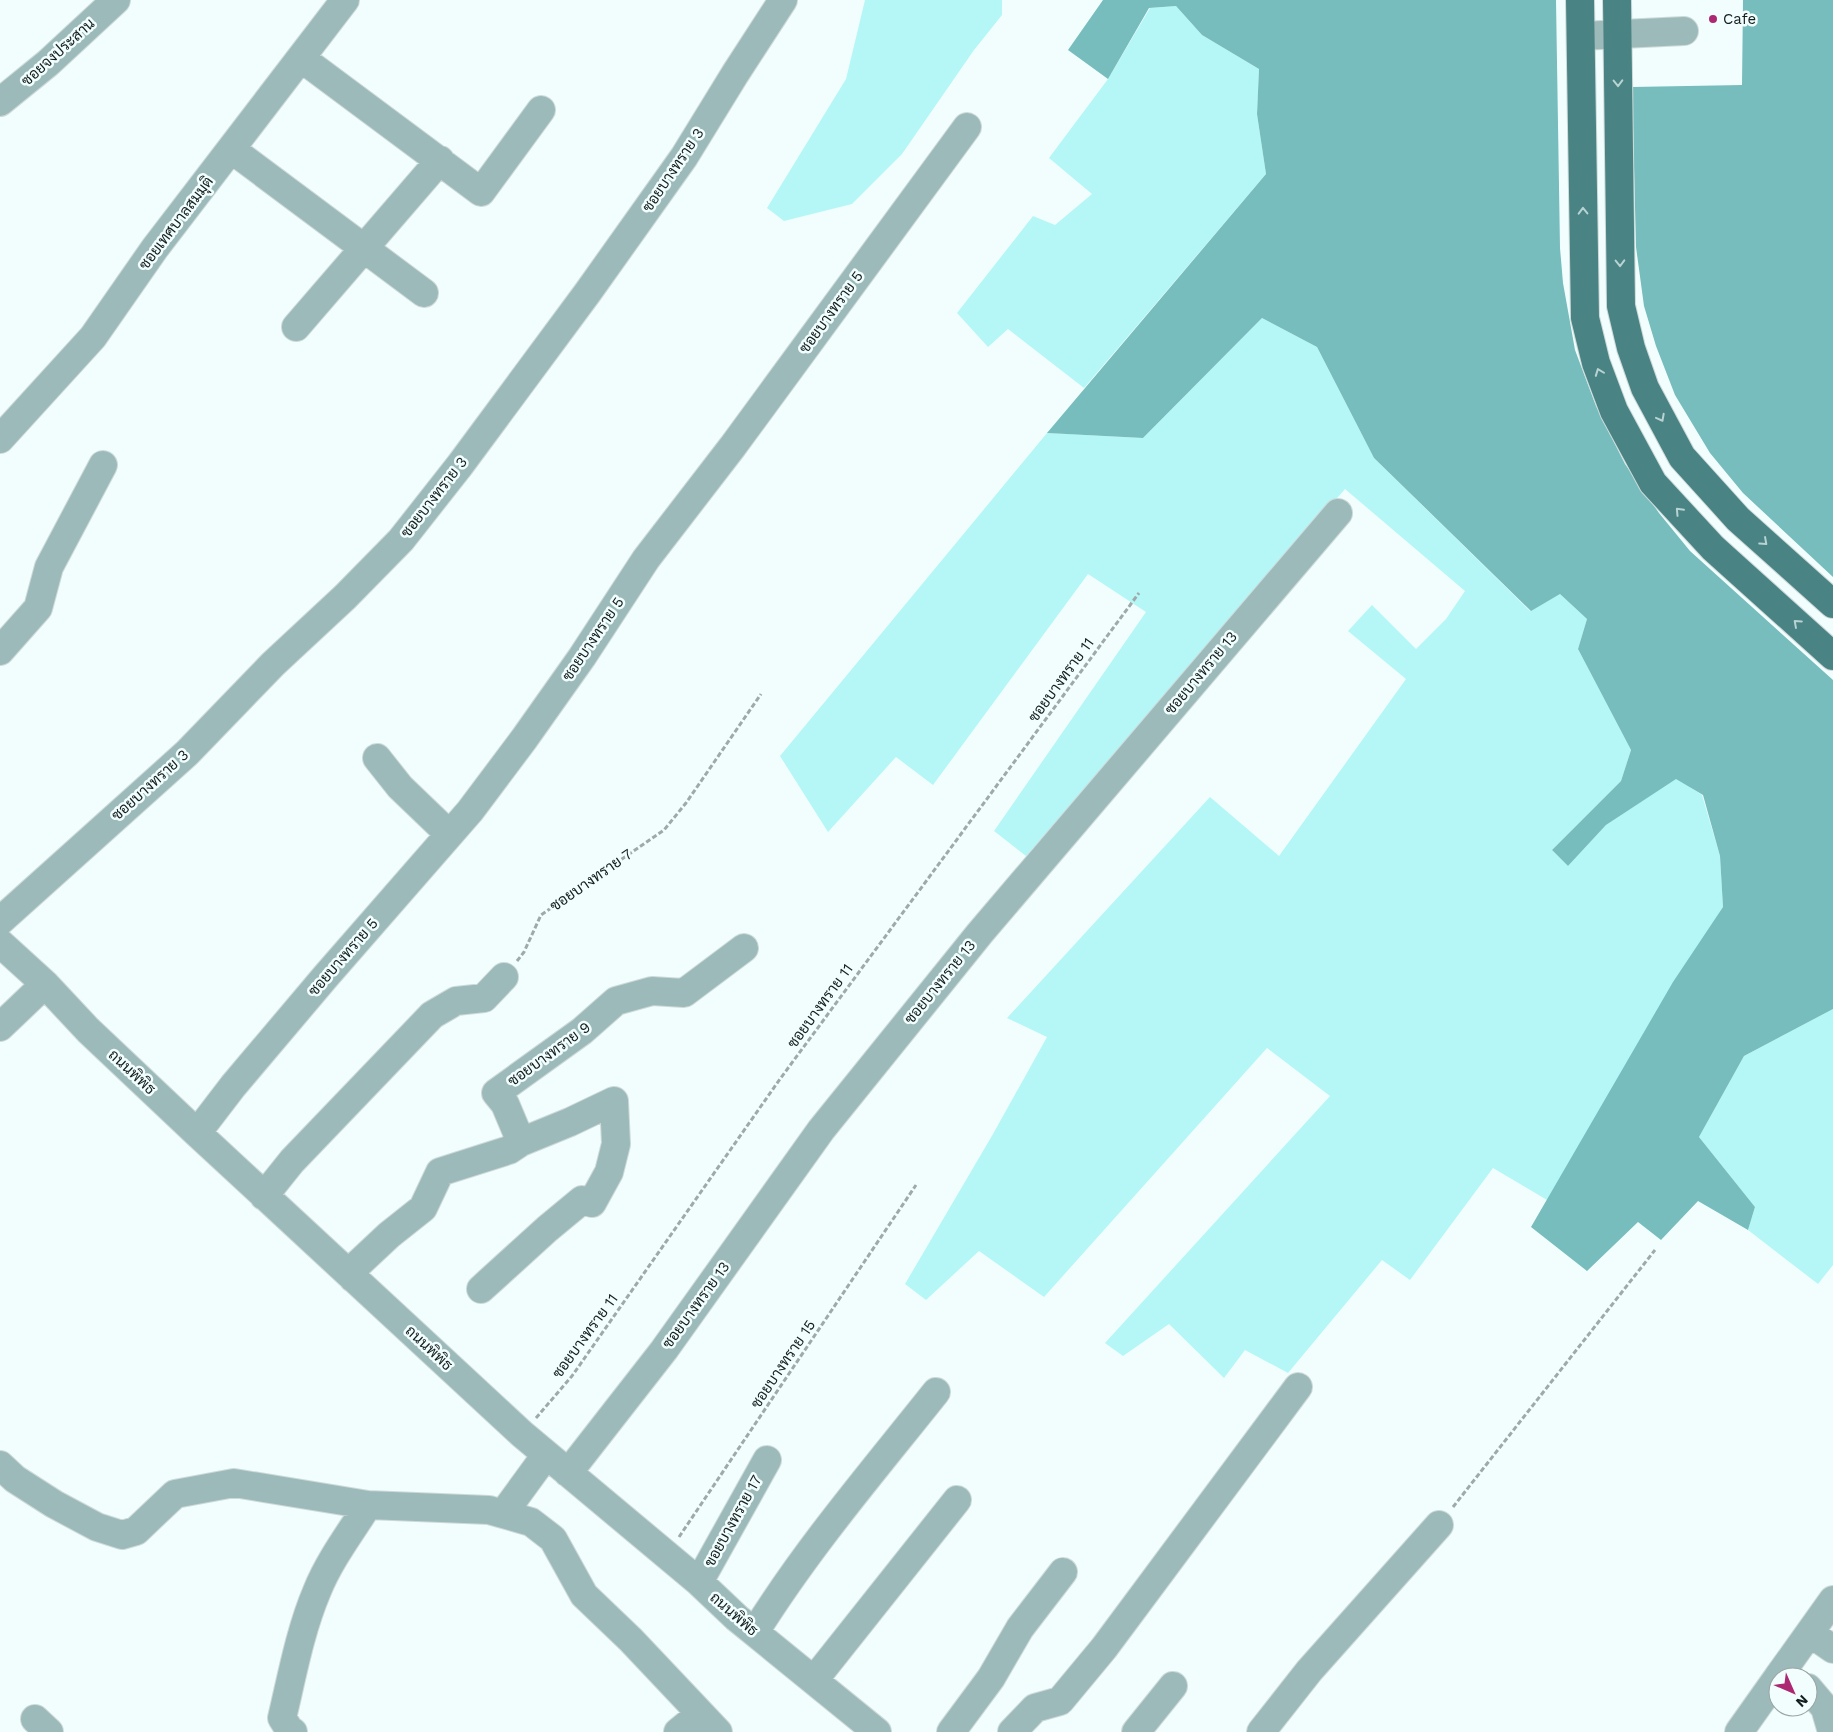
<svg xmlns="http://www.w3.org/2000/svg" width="1833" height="1732" font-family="'Work Sans',Sarabun,sans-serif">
	<rect width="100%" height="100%" fill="#f2fefe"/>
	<!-- green -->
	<path fill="#b4f7f6" d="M 865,0 L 1002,0 L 1002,15 L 974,50 L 902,154 L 852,204 L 784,221 L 767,208 L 846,79 Z
		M 1176,6 L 1202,35 L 1259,69 L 1257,114 L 1266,174 L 1084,388 L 1008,329 L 988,347 L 957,313 L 1033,216 L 1055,225 L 1092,194 L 1049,158 L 1108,79 L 1150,8 Z
		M 1262,318 L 1317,347 L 1374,458 L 1530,611 L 1560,594 L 1587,619 L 1578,649 L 1631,750 L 1621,781 L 1552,850 L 1568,866 L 1606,825 L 1676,778 L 1702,795 L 1720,856 L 1723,907 L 1547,1200 L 1493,1168 L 1410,1280 L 1382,1260 L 1288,1373 L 1245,1350 L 1224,1378 L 1169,1324 L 1123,1356 L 1105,1343 L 1330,1096 L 1267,1048 L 1044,1297 L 979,1251 L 926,1300 L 905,1284 L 993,1134 L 1047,1037 L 1007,1018 L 1210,797 L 1279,856 L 1406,679 L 1348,631 L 1372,605 L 1416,649 L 1446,619 L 1465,591 L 1345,489 L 1026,856 L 994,831 L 1146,612 L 1088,574 L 933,785 L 896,757 L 828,832 L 780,756 L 1047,433 L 1143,438 Z
		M 1833,1009 L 1833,1265 L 1818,1284 L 1748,1230 L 1755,1207 L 1699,1137 L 1744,1056 Z"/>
	<!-- water -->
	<path fill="#77bdbd" d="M 1103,0 L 1833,0 L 1833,1009 L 1744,1056 L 1699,1137 L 1755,1207 L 1748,1230 L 1698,1201 L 1661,1240 L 1638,1222 L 1587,1271 L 1531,1227 L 1673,982 L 1723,907 L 1720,856 L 1703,795 L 1676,779 L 1606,825 L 1568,866 L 1552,850 L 1621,781 L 1631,750 L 1578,649 L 1587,619 L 1560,594 L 1531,611 L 1374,458 L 1317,347 L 1262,318 L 1143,438 L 1047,433 L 1266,174 L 1257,114 L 1259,69 L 1202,35 L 1176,6 L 1149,8 L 1108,79 L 1068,50 Z"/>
	<!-- pier -->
	<path fill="#f2fefe" d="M 1556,0 L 1743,0 L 1742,85 L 1632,87 L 1636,247 L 1644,306 L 1656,346 L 1675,395 L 1710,453 L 1743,493 L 1833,577 L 1833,680 L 1690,551 L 1659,513 L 1625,464 L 1596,406 L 1575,350 L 1563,283 L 1560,248 Z"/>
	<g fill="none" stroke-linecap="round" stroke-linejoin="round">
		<!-- minor casing -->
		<g stroke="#cedada" stroke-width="30">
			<path id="minor" d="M 1581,36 L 1684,31
				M 301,58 L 481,192 L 541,110
				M 0,102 L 48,63 L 116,0
				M 231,149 L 424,293
				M 296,327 L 440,160
				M 0,439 L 93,337 L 155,248 L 345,0
				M 0,651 L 38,608 L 49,567 L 103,465
				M 377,758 L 400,787 L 449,834
				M 0,921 L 187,753 L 273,664 L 345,597 L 401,540 L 460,465 L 588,292 L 684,157 L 735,74 L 783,0
				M 0,943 L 45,984 L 88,1030 L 197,1133 L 522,1434 L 699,1582 L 737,1618 L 877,1732
				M 0,1027 L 45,984
				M 197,1133 L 233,1086 L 326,976 L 470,811 L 524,739 L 582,657 L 646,559 L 733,446 L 967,127
				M 264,1196 L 292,1161 L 432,1015 L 456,1001 L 484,998 L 504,977
				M 353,1278 L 357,1265 L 389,1235 L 423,1208 L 440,1172 L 509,1150 L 521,1142 L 505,1104 L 496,1093 L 582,1031 L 616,1001 L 652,991 L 684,993 L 744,948
				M 481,1289 L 547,1229 L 582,1200 L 592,1203 L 609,1172 L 616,1144 L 614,1101 L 570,1122 L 521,1142
				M 0,1465 L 15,1479 L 54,1504 L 97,1527 L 122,1535 L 136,1531 L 175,1494 L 234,1483 L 368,1505 L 489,1510 L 531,1522 L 553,1539 L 584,1595 L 631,1640 L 718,1732
				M 568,1473 L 664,1350 L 821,1130 L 980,933 L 1338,513
				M 503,1514 L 546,1455
				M 699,1582 L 767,1460
				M 755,1632 C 808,1547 874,1470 936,1392
				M 1810,1633 L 1833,1649
				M 1778,1677 L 1833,1600
				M 814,1680 L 957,1500
				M 1808,1688 L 1825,1708 L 1832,1732
				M 35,1719 L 49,1732
				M 293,1732 L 289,1729 L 282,1718 C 292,1676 300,1631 317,1591 C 329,1561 350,1533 368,1505
				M 678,1732 L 700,1714
				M 951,1732 L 991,1678 L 1020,1628 L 1063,1572
				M 1012,1732 L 1035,1708 L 1060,1701 L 1104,1648 L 1298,1387
				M 1136,1732 L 1173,1686
				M 1261,1732 L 1309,1671 L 1439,1525
				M 1739,1732 L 1778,1677"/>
		</g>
		<!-- major casing -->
		<g stroke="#cedada" stroke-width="30">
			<path id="major" d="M 1580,0 L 1585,318 L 1596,363 L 1614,411 L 1653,483 L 1713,548 L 1833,656
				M 1617,0 L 1621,306 L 1631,348 L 1645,388 L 1682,457 L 1738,519 L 1833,604"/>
		</g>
		<!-- path -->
		<path stroke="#9eaaaa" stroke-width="3" stroke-dasharray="5 2.5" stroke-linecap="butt" d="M 517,961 L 524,952 L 541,915 L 664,830 L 686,803 L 761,694
			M 536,1418 L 572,1376 L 780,1079 L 1139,593
			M 1453,1507 L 1655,1250
			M 679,1537 L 916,1185"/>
		<!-- minor -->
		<use href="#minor" stroke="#9dbaba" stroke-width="28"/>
		<!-- major -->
		<use href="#major" stroke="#4a8383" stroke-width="28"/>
	</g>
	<!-- one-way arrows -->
	<defs><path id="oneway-chevron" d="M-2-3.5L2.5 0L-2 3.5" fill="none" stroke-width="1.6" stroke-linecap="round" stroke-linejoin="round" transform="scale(1.25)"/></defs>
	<g stroke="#b7d3d3">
		<use href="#oneway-chevron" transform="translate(1618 83) rotate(89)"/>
		<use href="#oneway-chevron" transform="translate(1583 211) rotate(-91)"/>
		<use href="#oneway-chevron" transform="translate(1620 263) rotate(89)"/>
		<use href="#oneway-chevron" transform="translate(1599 372) rotate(-111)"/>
		<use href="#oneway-chevron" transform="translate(1661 418) rotate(62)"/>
		<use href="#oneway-chevron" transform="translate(1679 511) rotate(-133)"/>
		<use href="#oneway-chevron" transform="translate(1764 542) rotate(42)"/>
		<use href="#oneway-chevron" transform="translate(1797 623) rotate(-138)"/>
	</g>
	<!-- markers -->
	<circle fill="#ac2872" stroke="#f2fefe" stroke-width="2" cx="1713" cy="19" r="5"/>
	<g text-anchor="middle" stroke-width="5" stroke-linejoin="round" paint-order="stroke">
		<!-- poi labels -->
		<g font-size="15" fill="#131e1e" stroke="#f2fefe" text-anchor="start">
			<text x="1723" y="24">Cafe</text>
		</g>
		<!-- street labels -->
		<g font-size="15" fill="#131e1e" stroke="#f2fefe">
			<text transform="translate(58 52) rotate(-42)" y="5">ซอยจงประสาน</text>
			<text transform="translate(673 170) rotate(-56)" y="5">ซอยบางทราย 3</text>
			<text transform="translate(176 223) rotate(-53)" y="5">ซอยเทศบาลสมมุติ</text>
			<text transform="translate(831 312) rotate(-54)" y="5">ซอยบางทราย 5</text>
			<text transform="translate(434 497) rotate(-52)" y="5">ซอยบางทราย 3</text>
			<text transform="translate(593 639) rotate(-56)" y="5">ซอยบางทราย 5</text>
			<text transform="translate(1201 673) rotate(-50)" y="5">ซอยบางทราย 13</text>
			<text transform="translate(1061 680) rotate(-54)" y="5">ซอยบางทราย 11</text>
			<text transform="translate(150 785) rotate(-42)" y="5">ซอยบางทราย 3</text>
			<text transform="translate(591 880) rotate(-35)" y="5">ซอยบางทราย 7</text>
			<text transform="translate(343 957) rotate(-49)" y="5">ซอยบางทราย 5</text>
			<text transform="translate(940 982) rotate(-51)" y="5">ซอยบางทราย 13</text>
			<text transform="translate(820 1006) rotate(-54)" y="5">ซอยบางทราย 11</text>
			<text transform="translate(549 1054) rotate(-36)" y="5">ซอยบางทราย 9</text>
			<text transform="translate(132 1072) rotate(43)" y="5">ถนนพิพิธ</text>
			<text transform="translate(696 1305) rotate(-54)" y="5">ซอยบางทราย 13</text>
			<text transform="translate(585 1336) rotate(-54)" y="5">ซอยบางทราย 11</text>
			<text transform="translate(429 1348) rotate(43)" y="5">ถนนพิพิธ</text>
			<text transform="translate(783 1364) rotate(-56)" y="5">ซอยบางทราย 15</text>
			<text transform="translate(733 1521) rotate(-61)" y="5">ขอยบางทราย 17</text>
			<text transform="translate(734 1614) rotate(41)" y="5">ถนนพิพิธ</text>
		</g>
	</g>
	<!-- north arrow -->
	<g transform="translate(1793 1692) rotate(135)"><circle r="24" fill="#f2fefe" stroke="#99a4a4"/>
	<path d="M0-4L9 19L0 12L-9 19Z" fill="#ac2872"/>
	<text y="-8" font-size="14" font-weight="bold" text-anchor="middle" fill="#131e1e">N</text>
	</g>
</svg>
